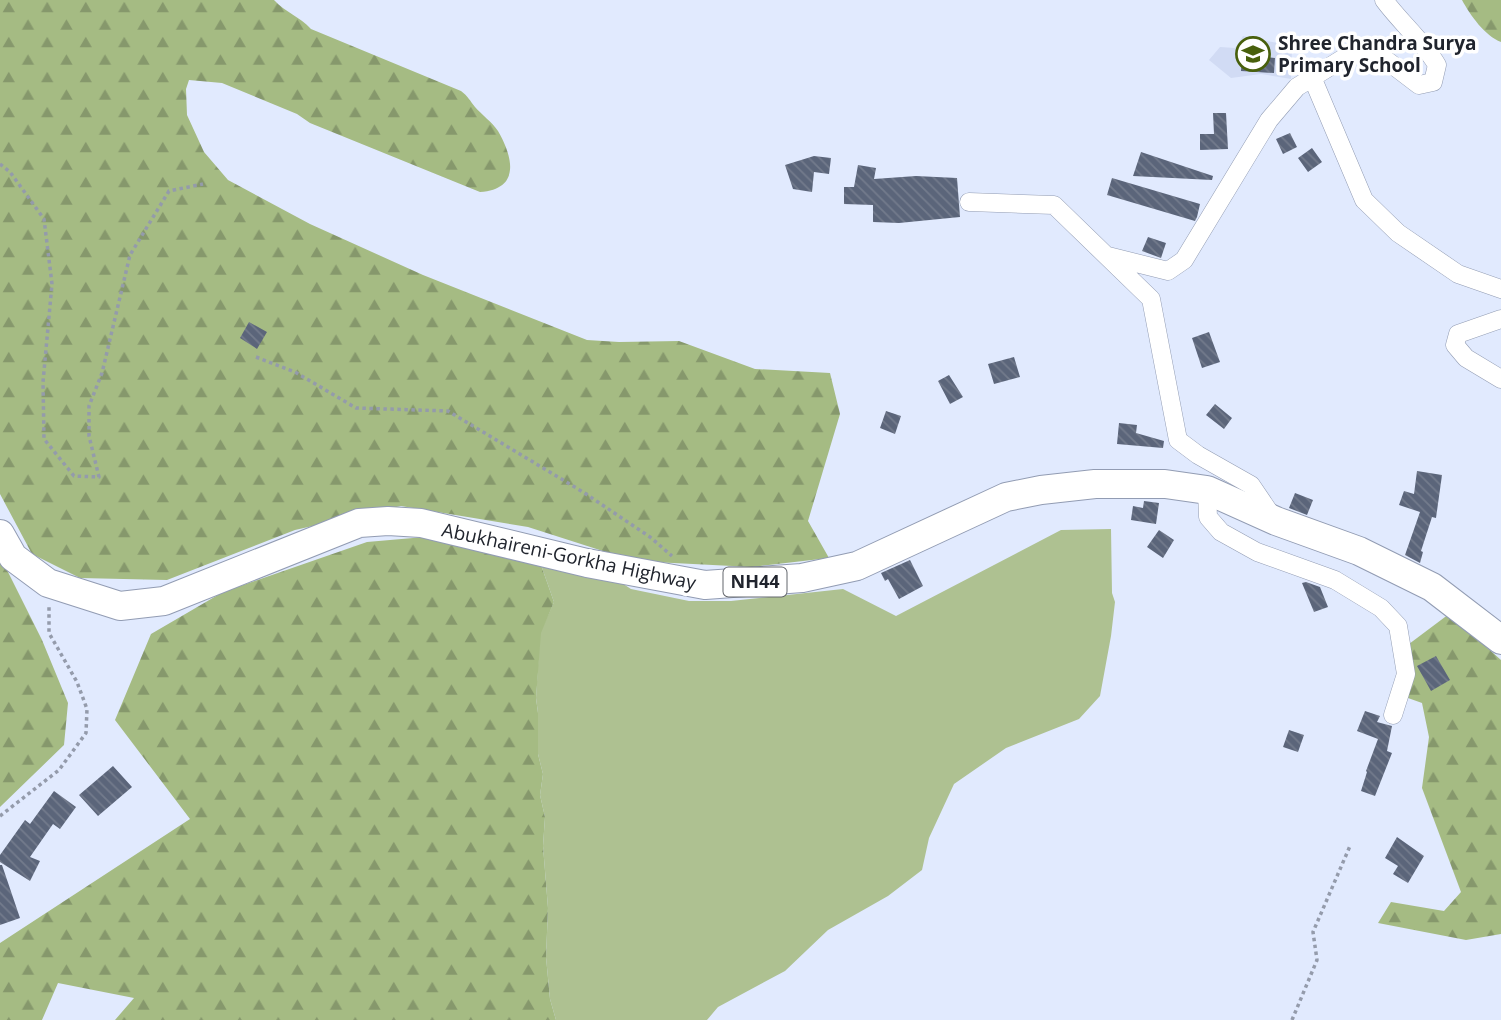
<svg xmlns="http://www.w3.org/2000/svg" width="1501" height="1020" font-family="'Open Sans',sans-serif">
	<defs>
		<pattern id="forest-firs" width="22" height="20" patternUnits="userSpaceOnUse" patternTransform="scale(1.75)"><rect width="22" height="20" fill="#a5bb83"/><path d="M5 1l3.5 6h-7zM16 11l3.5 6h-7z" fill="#86986c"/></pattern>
		<pattern id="building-back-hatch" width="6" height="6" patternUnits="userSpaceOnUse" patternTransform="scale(1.75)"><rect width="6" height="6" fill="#5b657a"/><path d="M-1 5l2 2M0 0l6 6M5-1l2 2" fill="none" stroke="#737b8c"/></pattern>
	</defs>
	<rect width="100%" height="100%" fill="#e1eafe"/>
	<!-- built -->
	<path fill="#d1dbf4" d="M 1243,36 L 1292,46 L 1291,79 L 1261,74 L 1231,78 L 1209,60 L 1220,47 L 1235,48 Z"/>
	<!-- green -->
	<path fill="#aec191" d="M 1111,529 L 1112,593 L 1115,602 L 1111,636 L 1100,696 L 1079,719 L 1006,748 L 954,784 L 929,838 L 922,870 L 888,896 L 828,930 L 785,971 L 718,1007 L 707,1020 L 556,1020 L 550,999 L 546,957 L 548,908 L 543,846 L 545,817 L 540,795 L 543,774 L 538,754 L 538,713 L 536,698 L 540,633 L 554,602 L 540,562 L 611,576 L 631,589 L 689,601 L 731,601 L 843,589 L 896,616 L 1061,530 Z"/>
	<!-- forest -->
	<path fill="url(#forest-firs)" d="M 0,0 L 274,0 C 285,12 300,17 311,29 L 461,91 C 468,96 470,101 475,107 C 482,115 492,122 498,131 C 513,157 521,189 480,192 L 310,123 L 297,114 L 222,83 L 189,80 L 186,89 L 187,115 L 204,152 L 228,180 L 310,224 L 423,275 L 587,340 L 619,342 L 679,341 L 755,369 L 830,373 L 840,414 L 808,521 L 829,558 L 752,567 L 634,561 L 528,527 L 401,506 L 295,530 L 167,580 L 80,578 L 32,554 L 0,494 Z
		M 1462,0 L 1501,0 L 1501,42 C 1485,36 1470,15 1462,0 Z
		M 436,536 L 540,562 L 554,602 L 541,633 L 536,698 L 538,713 L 538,754 L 543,774 L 540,795 L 545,817 L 543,846 L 548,908 L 546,957 L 550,999 L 556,1020 L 115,1020 L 134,998 L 58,983 L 42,1020 L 0,1020 L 0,943 L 190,819 L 115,720 L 151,634 L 223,592 L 367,542 Z
		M 0,556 L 42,640 L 68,703 L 64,745 L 0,807 Z
		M 1449,614 L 1501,660 L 1501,934 L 1466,940 L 1378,923 L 1391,902 L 1444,911 L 1461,892 L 1422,788 L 1429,737 L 1422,703 L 1408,698 L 1412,674 L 1409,644 Z"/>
	<!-- building -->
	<path fill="url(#building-back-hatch)" d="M 1242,55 L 1275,58 L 1274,73 L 1241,71 Z
		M 1213,113 L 1226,113 L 1228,149 L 1200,150 L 1200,134 L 1214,134 Z
		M 1290,133 L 1297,147 L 1283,154 L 1276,139 Z
		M 1312,148 L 1322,162 L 1308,172 L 1298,158 Z
		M 1141,152 L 1213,176 L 1212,180 L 1133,176 Z
		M 814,156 L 831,158 L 829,174 L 814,172 L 812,192 L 793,189 L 785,165 Z
		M 858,165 L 876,168 L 874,179 L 916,176 L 957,178 L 960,217 L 899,223 L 873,222 L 873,205 L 844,204 L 844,187 L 854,187 Z
		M 1112,178 L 1200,204 L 1197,217 L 1195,221 L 1107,195 Z
		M 1148,237 L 1166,243 L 1161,258 L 1142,251 Z
		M 249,322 L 267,332 L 257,349 L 240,338 Z
		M 1209,332 L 1220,362 L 1202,368 L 1192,338 Z
		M 1014,357 L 1020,377 L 994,384 L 988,364 Z
		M 949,375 L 963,397 L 950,404 L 938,381 Z
		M 1215,404 L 1232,418 L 1224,429 L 1206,415 Z
		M 886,411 L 901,416 L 895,434 L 880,428 Z
		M 1119,423 L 1137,425 L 1136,433 L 1164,441 L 1163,448 L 1117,444 Z
		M 1417,471 L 1442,475 L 1436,518 L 1432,517 L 1421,551 L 1423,552 L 1420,563 L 1405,555 L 1420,512 L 1399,505 L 1404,491 L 1414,494 Z
		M 1295,493 L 1313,500 L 1307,515 L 1289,508 Z
		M 1144,501 L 1159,503 L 1156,524 L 1131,520 L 1133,506 L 1143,508 Z
		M 1159,530 L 1174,540 L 1163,558 L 1147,547 Z
		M 910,560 L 923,586 L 899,599 L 888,579 L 885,581 L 881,573 Z
		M 1306,582 L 1320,587 L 1328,607 L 1314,612 L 1302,583 Z
		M 1436,656 L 1450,680 L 1431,691 L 1417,666 Z
		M 1365,711 L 1380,716 L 1377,722 L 1392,726 L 1387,751 L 1392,753 L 1375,796 L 1361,791 L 1367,772 L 1366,771 L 1378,739 L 1357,731 Z
		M 1289,730 L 1304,735 L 1298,752 L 1283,747 Z
		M 113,766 L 132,787 L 98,816 L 79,795 Z
		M 54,791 L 76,807 L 60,829 L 53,824 L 30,857 L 40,861 L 30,881 L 0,862 L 0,855 L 25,820 L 30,824 Z
		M 1397,837 L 1424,856 L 1408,883 L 1393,874 L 1398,866 L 1385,858 Z
		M 0,865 L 2,865 L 20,918 L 0,925 Z"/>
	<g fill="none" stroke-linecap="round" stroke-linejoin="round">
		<!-- minor casing -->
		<g stroke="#929cb3" stroke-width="19">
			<path id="minor" d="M 1312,77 L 1364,200 L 1398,233 L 1458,274 L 1501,289
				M 969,202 L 1054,205 L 1151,299 L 1178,440 L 1198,455 L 1251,485 L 1274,519
				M 1108,256 L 1168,271 L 1184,260 L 1269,120 L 1297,87 L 1355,51 L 1377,53 L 1419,85 L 1433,82 L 1437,65 C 1423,41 1401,23 1384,0
				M 1501,319 L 1458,334 L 1455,345 L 1466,358 L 1501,379
				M 1207,490 L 1208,517 L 1221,532 L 1257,552 L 1335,580 L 1381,608 L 1398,626 L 1406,674 L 1393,715"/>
		</g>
		<!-- primary casing -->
		<g stroke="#929cb3" stroke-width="30">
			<path id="primary" d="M 0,534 L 13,557 L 48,583 L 120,606 L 164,601 L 359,523 L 388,521 L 421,523 L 587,563 L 705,585 L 802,578 L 857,566 L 1006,497 L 1041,490 L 1095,484 L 1165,484 L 1207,490 L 1276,521 L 1359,551 L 1432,587 L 1501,640"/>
		</g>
		<!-- path -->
		<path stroke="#949bab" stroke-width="3.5" stroke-dasharray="3.5 3.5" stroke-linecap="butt" d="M 0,164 L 10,172 L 44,219 L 52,284 L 43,382 L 44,439 L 74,476 L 99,477 L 89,436 L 89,406 L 102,373 L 130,255 L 169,191 L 203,184
			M 256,357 L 295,372 L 356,408 L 448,411 L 583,492 L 650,537 L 672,556
			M 0,816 L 59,770 L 86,733 L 87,709 L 77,682 L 49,633 L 49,606
			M 1292,1020 L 1317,960 L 1313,932 L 1350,846"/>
		<!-- minor -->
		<use href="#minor" stroke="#fff" stroke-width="18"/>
		<!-- primary -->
		<use href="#primary" stroke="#fff" stroke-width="28"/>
	</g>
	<!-- icons -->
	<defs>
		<g id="school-ring" transform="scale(1.75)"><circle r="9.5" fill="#fff" stroke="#48600c" stroke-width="1.5"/><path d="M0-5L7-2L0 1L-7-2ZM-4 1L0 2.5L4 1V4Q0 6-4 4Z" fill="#48600c"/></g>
	</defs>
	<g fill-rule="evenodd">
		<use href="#school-ring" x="1253" y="54"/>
	</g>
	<g text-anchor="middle" stroke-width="7" stroke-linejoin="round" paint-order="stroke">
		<!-- shield labels -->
		<rect fill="#fff" stroke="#63666c" stroke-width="2" x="723.5" y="567.5" width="63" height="29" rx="5"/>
		<g font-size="18" font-weight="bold" fill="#20242d">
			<text x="755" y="588">NH44</text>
		</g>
		<!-- poi labels -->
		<g font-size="19" font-weight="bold" fill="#20242d" stroke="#fff" text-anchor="start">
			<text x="1278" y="50">Shree Chandra Surya<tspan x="1278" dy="22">Primary School</tspan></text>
		</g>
		<!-- street labels -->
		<g font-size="19" fill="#20242d" stroke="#fff">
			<text transform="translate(569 556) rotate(12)" y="7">Abukhaireni-Gorkha Highway</text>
		</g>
	</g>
</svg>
